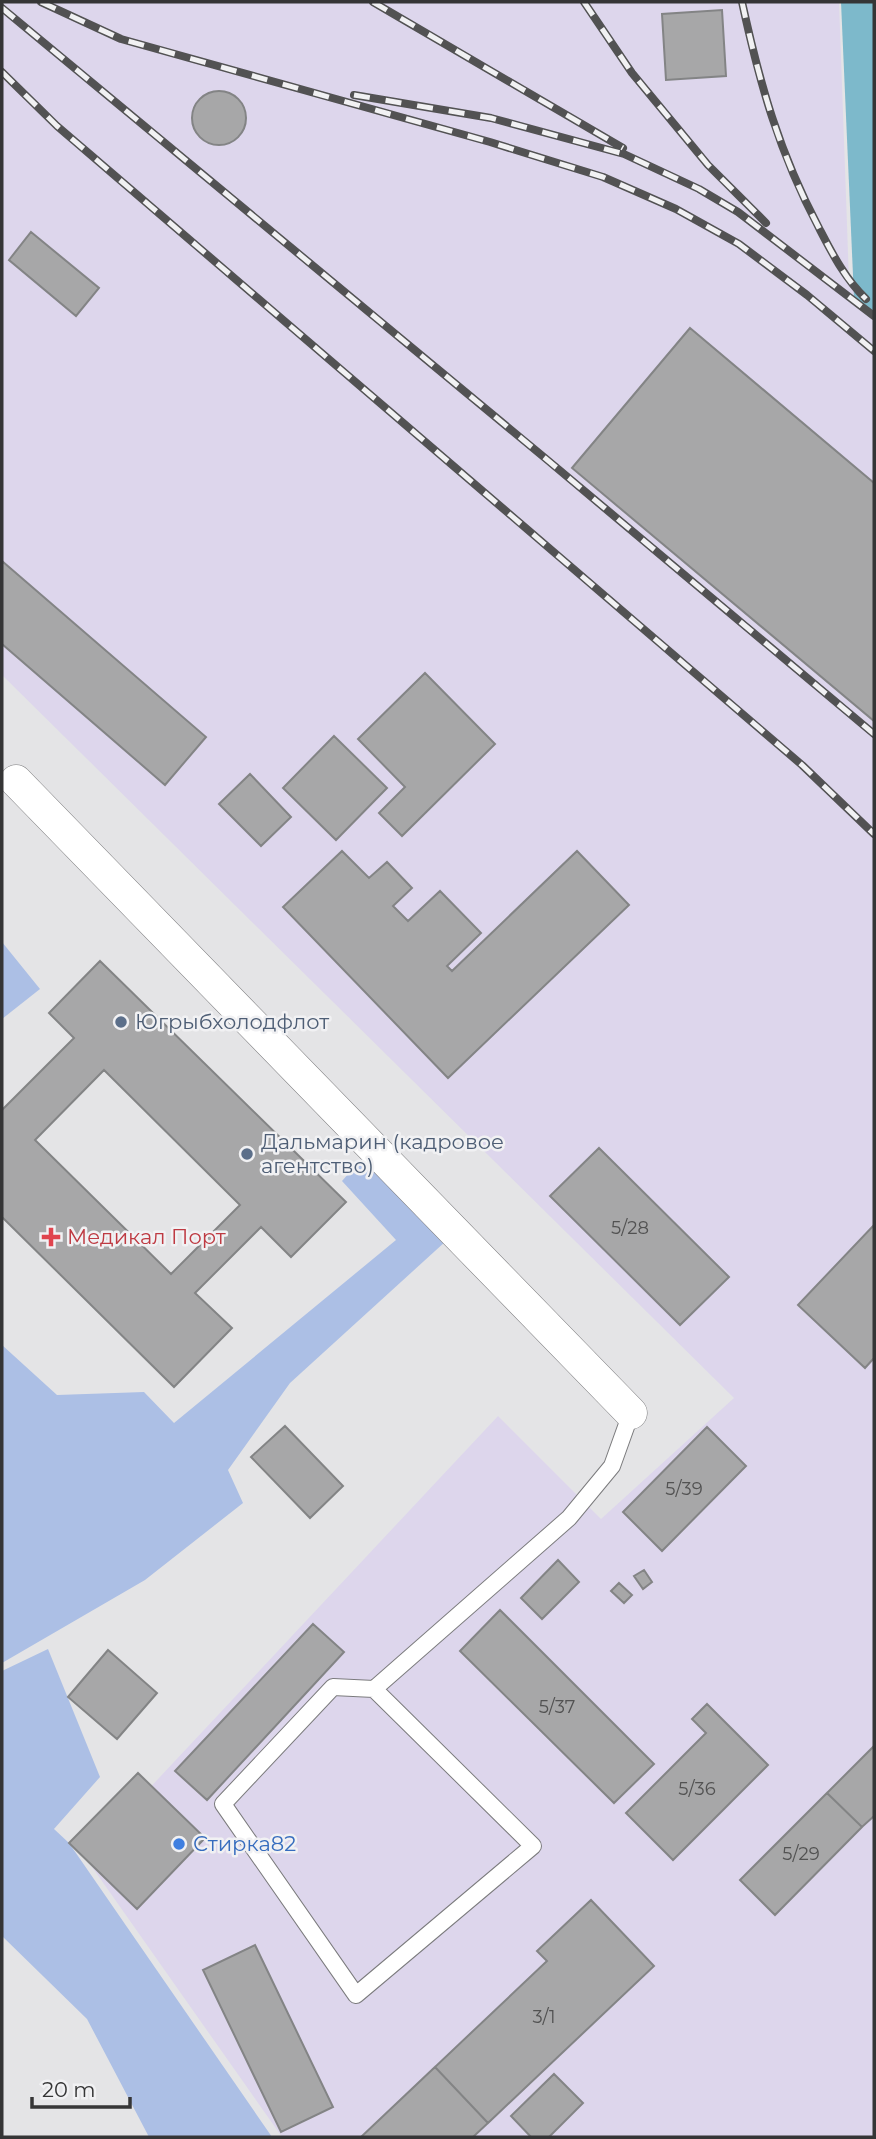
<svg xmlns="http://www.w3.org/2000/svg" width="876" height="2139" font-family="Montserrat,sans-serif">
	<rect width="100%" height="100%" fill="#e4e4e6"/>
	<!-- industrial -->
	<path fill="#ddd6ec" d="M 2,2 L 839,2 L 849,281 L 874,304 L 874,2137 L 282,2137 L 85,1857 L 498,1416 L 601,1519 L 734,1398 L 2,675 Z"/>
	<!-- green -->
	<path fill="#acbfe5" d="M 2,942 L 40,989 L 2,1019 Z
		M 364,1156 L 446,1241 L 290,1383 L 228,1470 L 243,1503 L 145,1580 L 2,1663 L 2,1345 L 57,1395 L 144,1392 L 174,1423 L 396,1240 L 342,1181 Z
		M 48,1649 L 100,1777 L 54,1829 L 69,1843 L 272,2137 L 149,2137 L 87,2019 L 2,1936 L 2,1671 Z"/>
	<!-- water -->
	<path fill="#7db9cb" d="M 841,2 L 874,2 L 874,315 L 854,298 Z"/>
	<!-- building -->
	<path fill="#a7a7a8" stroke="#838485" stroke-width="2" fill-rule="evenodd" d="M 722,10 L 726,76 L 666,80 L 662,14 Z
		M192 118a27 27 0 1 1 54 0a27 27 0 1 1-54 0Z
		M 31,232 L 99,288 L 76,316 L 9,260 Z
		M 690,328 L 874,483 L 874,721 L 572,468 Z
		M 2,561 L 206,737 L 165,785 L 2,644 Z
		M 425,673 L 495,744 L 402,836 L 379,813 L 405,787 L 358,739 Z
		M 334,736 L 387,788 L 336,840 L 283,788 Z
		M 250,774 L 291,817 L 261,846 L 219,804 Z
		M 342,851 L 369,878 L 387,862 L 412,888 L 393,906 L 408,921 L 440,891 L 481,933 L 447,966 L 452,971 L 577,851 L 629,905 L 448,1078 L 283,907 Z
		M 100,961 L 346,1202 L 291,1257 L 261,1227 L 195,1293 L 232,1328 L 174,1387 L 2,1217 L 2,1110 L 74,1038 L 49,1013 ZM 104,1070 L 240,1205 L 171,1274 L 35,1140 Z
		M 599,1148 L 729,1277 L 680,1325 L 550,1196 Z
		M 874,1225 L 874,1358 L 865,1368 L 798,1305 Z
		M 285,1426 L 343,1486 L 310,1518 L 251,1457 Z
		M 707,1427 L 746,1466 L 662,1551 L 623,1512 Z
		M 558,1560 L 579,1582 L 542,1619 L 521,1598 Z
		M 644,1570 L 652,1582 L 643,1589 L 634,1576 Z
		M 619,1583 L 632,1595 L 624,1603 L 611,1591 Z
		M 500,1610 L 654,1764 L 614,1803 L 460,1651 Z
		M 313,1624 L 344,1652 L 207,1800 L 175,1771 Z
		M 108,1650 L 157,1693 L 117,1739 L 68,1697 Z
		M 707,1704 L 768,1765 L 673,1860 L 626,1813 L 706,1733 L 692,1719 Z
		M 874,1746 L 874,1816 L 862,1827 L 827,1793 Z
		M 138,1773 L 205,1838 L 137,1909 L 69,1843 Z
		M 827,1793 L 862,1827 L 775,1915 L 740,1880 Z
		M 591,1900 L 654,1966 L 488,2123 L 435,2067 L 547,1961 L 537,1951 Z
		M 255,1945 L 333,2107 L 281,2132 L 203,1970 Z
		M 435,2067 L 488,2123 L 473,2137 L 361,2137 Z
		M 554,2074 L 583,2103 L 549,2137 L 531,2137 L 511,2116 Z"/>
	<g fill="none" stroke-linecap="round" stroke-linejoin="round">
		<!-- lane casing -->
		<g stroke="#7b7b7d" stroke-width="18">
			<path id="lane" d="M 374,1689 L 533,1846 L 356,1995 L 223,1804 L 333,1687 L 374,1689 L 569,1518 L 612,1466 L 631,1413"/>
		</g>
		<!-- street casing -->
		<g stroke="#7b7b7d" stroke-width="33">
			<path id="street" d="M 16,781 L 631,1413"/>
		</g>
		<!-- lane -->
		<use href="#lane" stroke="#fff" stroke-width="16"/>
		<!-- street -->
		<use href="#street" stroke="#fff" stroke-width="32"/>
		<!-- rail casing -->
		<g stroke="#525253" stroke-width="8">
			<path id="rail" d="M 41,2 L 121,39 L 490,142 L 603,177 L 676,209 L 739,244 L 807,295 L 874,351
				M 373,2 L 623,148
				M 584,2 L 632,73 L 708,165 L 766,223
				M 742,2 C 760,85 779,152 819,228 C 832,253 845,279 866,299
				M 2,8 L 545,458 L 874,734
				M 2,72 L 57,126 L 802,765 L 874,834
				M 354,95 L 491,118 L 624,154 L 699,189 L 738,212 L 874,316"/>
		</g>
		<!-- rail -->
		<use href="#rail" stroke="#f1f1f3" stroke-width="5" stroke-dasharray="16" stroke-linecap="butt"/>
	</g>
	<!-- markers -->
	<g fill="#5c6f8a" stroke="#f1f1f3" stroke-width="2.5">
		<circle cx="121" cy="1022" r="7"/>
		<circle cx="247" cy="1154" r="7"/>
	</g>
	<path fill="#e0444e" stroke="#f1f1f3" stroke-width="2.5" d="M47.5 1226.5h7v7h7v7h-7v7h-7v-7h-7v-7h7z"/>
	<circle fill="#3f7fe0" stroke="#f1f1f3" stroke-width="2.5" cx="179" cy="1844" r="7"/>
	<g text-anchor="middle" stroke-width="5" stroke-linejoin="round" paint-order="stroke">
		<!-- number labels -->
		<g font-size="18" fill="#525252">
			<text x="630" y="1234">5/28</text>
			<text x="684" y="1495">5/39</text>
			<text x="557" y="1713">5/37</text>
			<text x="697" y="1795">5/36</text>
			<text x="801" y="1860">5/29</text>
			<text x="544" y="2023">3/1</text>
		</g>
		<!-- service labels -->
		<g font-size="21" fill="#4e5e75" stroke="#f1f1f3" text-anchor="start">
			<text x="135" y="1029">Югрыбхолодфлот</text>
			<text x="261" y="1149">Дальмарин (кадровое<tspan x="261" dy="24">агентство)</tspan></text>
		</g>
		<!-- health labels -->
		<g font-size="21" fill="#be3a42" stroke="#f1f1f3" text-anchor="start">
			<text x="67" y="1244">Медикал Порт</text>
		</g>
		<!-- shop labels -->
		<g font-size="21" fill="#366cbe" stroke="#f1f1f3" text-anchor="start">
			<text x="193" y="1851">Стирка82</text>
		</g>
	</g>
	<!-- border -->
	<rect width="876" height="2139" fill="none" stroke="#353536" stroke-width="7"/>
	<!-- scale -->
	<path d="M32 2097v10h98v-10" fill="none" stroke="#353536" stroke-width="3.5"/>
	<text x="42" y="2097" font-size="21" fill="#353536" stroke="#f1f1f3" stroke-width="5" paint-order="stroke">20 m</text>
</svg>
